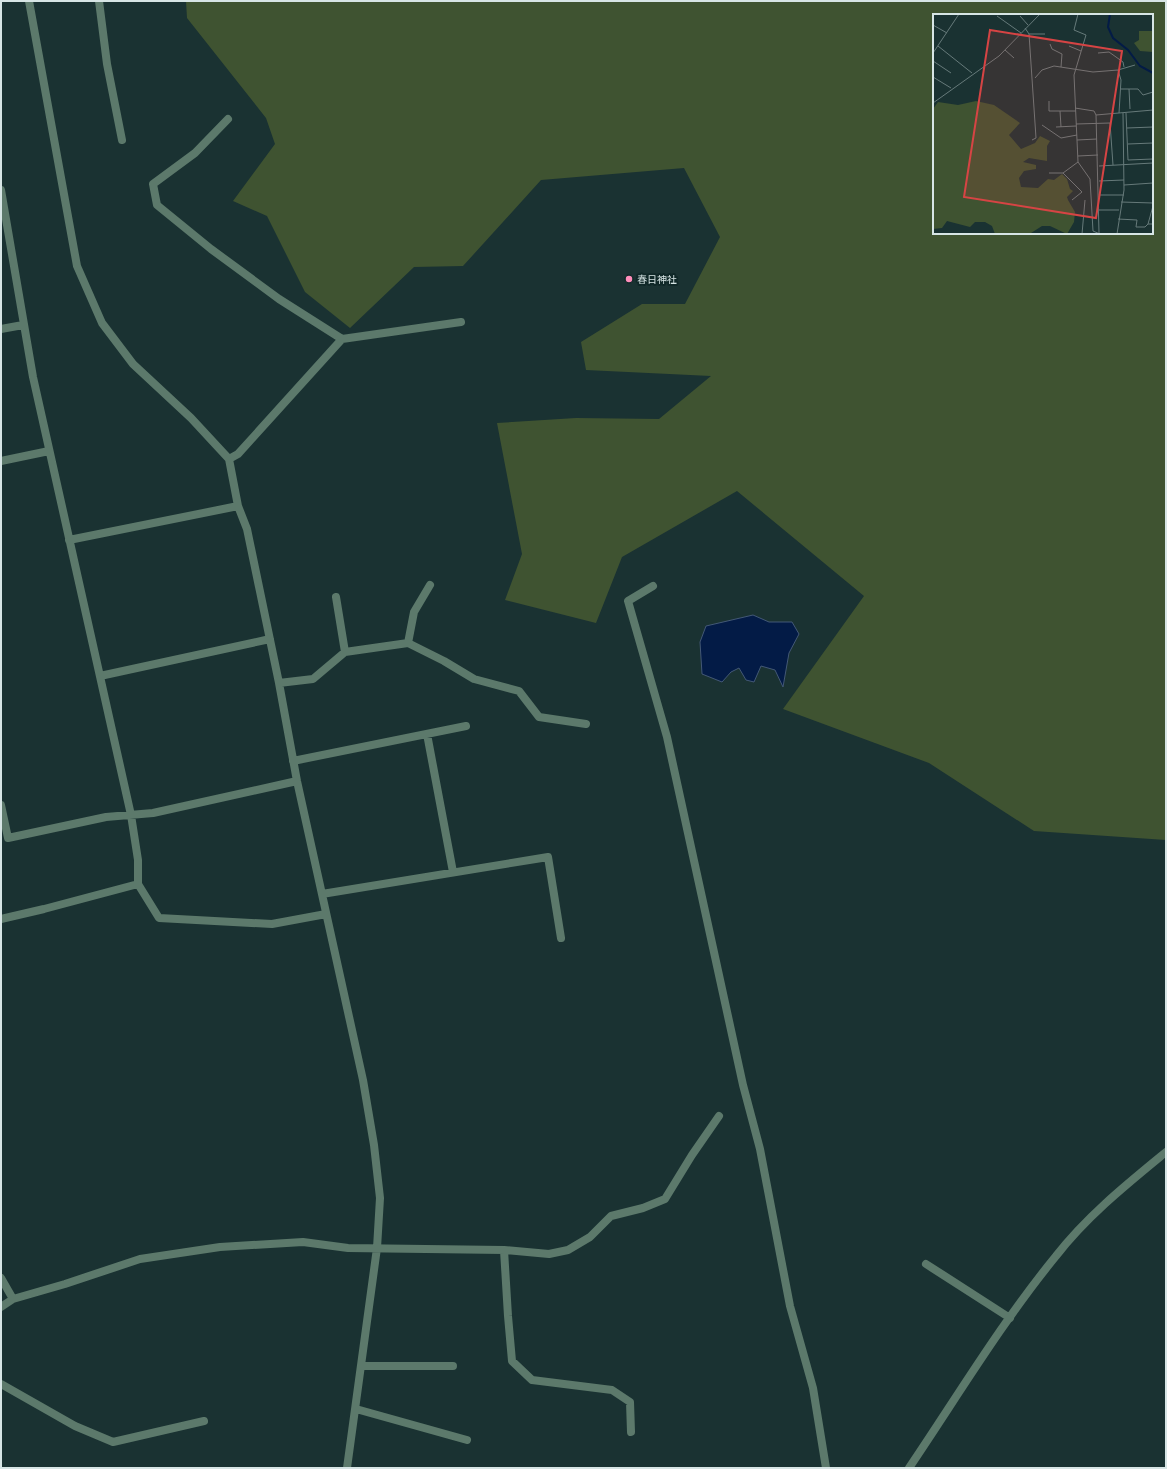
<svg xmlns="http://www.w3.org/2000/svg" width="1167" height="1469" font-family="Rubik,'Noto Sans JP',sans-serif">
	<rect width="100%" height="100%" fill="#1a3232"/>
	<!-- green -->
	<path fill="#3f5331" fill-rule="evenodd" d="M 186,1 L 1166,1 L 1166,840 L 1034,831 L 929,763 L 783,709 L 864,596 L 737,491 L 622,557 L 596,623 L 505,600 L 522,554 L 497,423 L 576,418 L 659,419 L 711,376 L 586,370 L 581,342 L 642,304 L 685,304 L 720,237 L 684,168 L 541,180 L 463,266 L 414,267 L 350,328 L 305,292 L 267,216 L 233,201 L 275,144 L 266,118 L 187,18 ZM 934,15 L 1152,15 L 1152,233 L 934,233 Z"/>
	<!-- water -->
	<path fill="#031b46" stroke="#435876" d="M 753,615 L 769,622 L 792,622 L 799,634 L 789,653 L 783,687 L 775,670 L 761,666 L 754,682 L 746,680 L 739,668 L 731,672 L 722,682 L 702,674 L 700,642 L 706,626 Z"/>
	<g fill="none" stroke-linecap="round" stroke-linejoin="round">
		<!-- minor -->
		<path stroke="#5c796b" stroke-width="8" d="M 29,1 L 77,266 L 102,323 L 133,364 L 191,418 L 229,459 L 238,506 L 247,529 L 279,683 L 297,781 L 363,1080 L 374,1145 L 380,1198 L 377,1248 L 347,1468
			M 99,1 L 107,64 L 122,140
			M 228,119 L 195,153 L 153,184 L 157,205 L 211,249 L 279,299 L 342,339
			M 1,190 L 33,377 L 131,815 L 138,860 L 138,884 L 159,918 L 272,924 L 326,914
			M 1,329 L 23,325
			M 229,459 L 238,454 L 342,339 L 461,322
			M 1,461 L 49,451
			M 69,540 L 238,506
			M 653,586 L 628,601 L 667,737 L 743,1085 L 760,1149 L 790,1306 L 813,1388 L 826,1468
			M 336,597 L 345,652
			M 408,643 L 414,612 L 430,585
			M 100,676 L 270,639
			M 279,683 L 313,679 L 345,652 L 408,643 L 444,661 L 474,679 L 519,691 L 539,717 L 586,724
			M 427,734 L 453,872
			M 293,761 L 466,726
			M 1,805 L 8,838 L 106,817 L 153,813 L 297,781
			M 322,894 L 548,857 L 561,938
			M 1,919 L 44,909 L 138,884
			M 504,1250 L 508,1316 L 512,1361 L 532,1380 L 612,1390 L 630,1402 L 631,1432
			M 926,1264 L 1010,1318
			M 1,1278 L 13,1299 L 65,1284 L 140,1259 L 220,1247 L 303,1242 L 348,1248 L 504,1250 L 549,1254 L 568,1250 L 590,1237 L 611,1216 L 643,1208 L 665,1199 L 692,1155 L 719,1116
			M 1,1307 L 13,1299
			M 361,1366 L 453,1366
			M 1,1384 L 75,1426 L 113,1442 L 204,1421
			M 356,1409 L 467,1440
			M 909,1468 C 957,1397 1002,1322 1056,1256 C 1087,1216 1127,1184 1166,1152"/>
	</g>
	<!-- markers -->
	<circle fill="#ff8ebb" stroke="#102828" stroke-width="1.5" cx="629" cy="279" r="4"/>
	<g text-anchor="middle" stroke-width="4" stroke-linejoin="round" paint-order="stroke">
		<!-- poi labels -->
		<g font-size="10" fill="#d7e5e5" stroke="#102828" text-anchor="start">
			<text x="637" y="283">春日神社</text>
		</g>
	</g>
	<!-- overview -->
	<g transform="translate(933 14)">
		<rect width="220" height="220" fill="#1a3232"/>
		<path d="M 206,17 L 220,17 L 220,38 L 207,37 L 201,29 L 206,26 ZM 43,87 L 61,91 L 87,109 L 76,121 L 88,135 L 102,129 L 107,122 L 117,127 L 114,132 L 114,147 L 96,144 L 90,148 L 103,151 L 103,155 L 91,157 L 86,164 L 88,173 L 105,174 L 115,165 L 121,166 L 129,160 L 134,165 L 137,175 L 140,177 L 134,183 L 135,186 L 142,198 L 141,208 L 134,220 L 117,212 L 109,212 L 98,219 L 62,220 L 59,212 L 52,208 L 42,208 L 37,213 L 14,207 L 9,214 L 0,215 L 0,95 L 5,88 L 25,91 Z" fill="#3f5331"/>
		<path fill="none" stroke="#031b46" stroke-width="2" d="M 177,0 L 175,13 L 180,24 L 195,36 L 207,52 L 220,59"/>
		<path fill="none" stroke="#667a7a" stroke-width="1" d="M 145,0 L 141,16 L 153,21 L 141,61 L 145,148 L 157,165 L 160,217 L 167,220M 64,2 L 88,19M 87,2 L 95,11M 0,11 L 14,19M 92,14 L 96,20 L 103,124 L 99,126M 96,20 L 112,20M 117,30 L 119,35 L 129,40 L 128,53M 5,32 L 39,59M 136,32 L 148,37M 72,36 L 81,44M 0,39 L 26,0M 165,39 L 176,38 L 190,48 L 191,53M 0,47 L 18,59M 185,56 L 202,51M 0,63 L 18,74M 102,64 L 109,56 L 121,52 L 160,58 L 185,56 L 188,66 L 186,99M 188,75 L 205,75 L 210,81 L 220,78M 196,75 L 197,95M 116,87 L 116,97 L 143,97M 0,89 L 66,42 L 107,0M 142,94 L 161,97 L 163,101 L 166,219M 127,97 L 128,113M 193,99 L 195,146 L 220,145M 163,101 L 220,96M 143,110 L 177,109 L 180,151M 109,111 L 128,124 L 144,121M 123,113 L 143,112M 194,114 L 220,113M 144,126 L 164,125M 195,130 L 220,129M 145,142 L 165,141M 166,152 L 220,149M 116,159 L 130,159 L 145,148M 130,159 L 149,178 L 139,186M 166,167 L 191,166M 191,171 L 220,169M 166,181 L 191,181M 188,188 L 220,189M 220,192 L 215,210 L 220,210M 166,196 L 186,196M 185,205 L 204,206 L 203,213 L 212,213 L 215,210M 149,220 L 152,186M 184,220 L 191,176 L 190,99"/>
		<path fill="#d64444" fill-opacity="0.15" stroke="#d64444" stroke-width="2" d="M 57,16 L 189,37 L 163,204 L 31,183 Z"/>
		<rect width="220" height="220" fill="none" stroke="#d7e5e5" stroke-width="2"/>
	</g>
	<!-- border -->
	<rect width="1167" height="1469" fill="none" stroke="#d7e5e5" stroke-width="4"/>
</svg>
